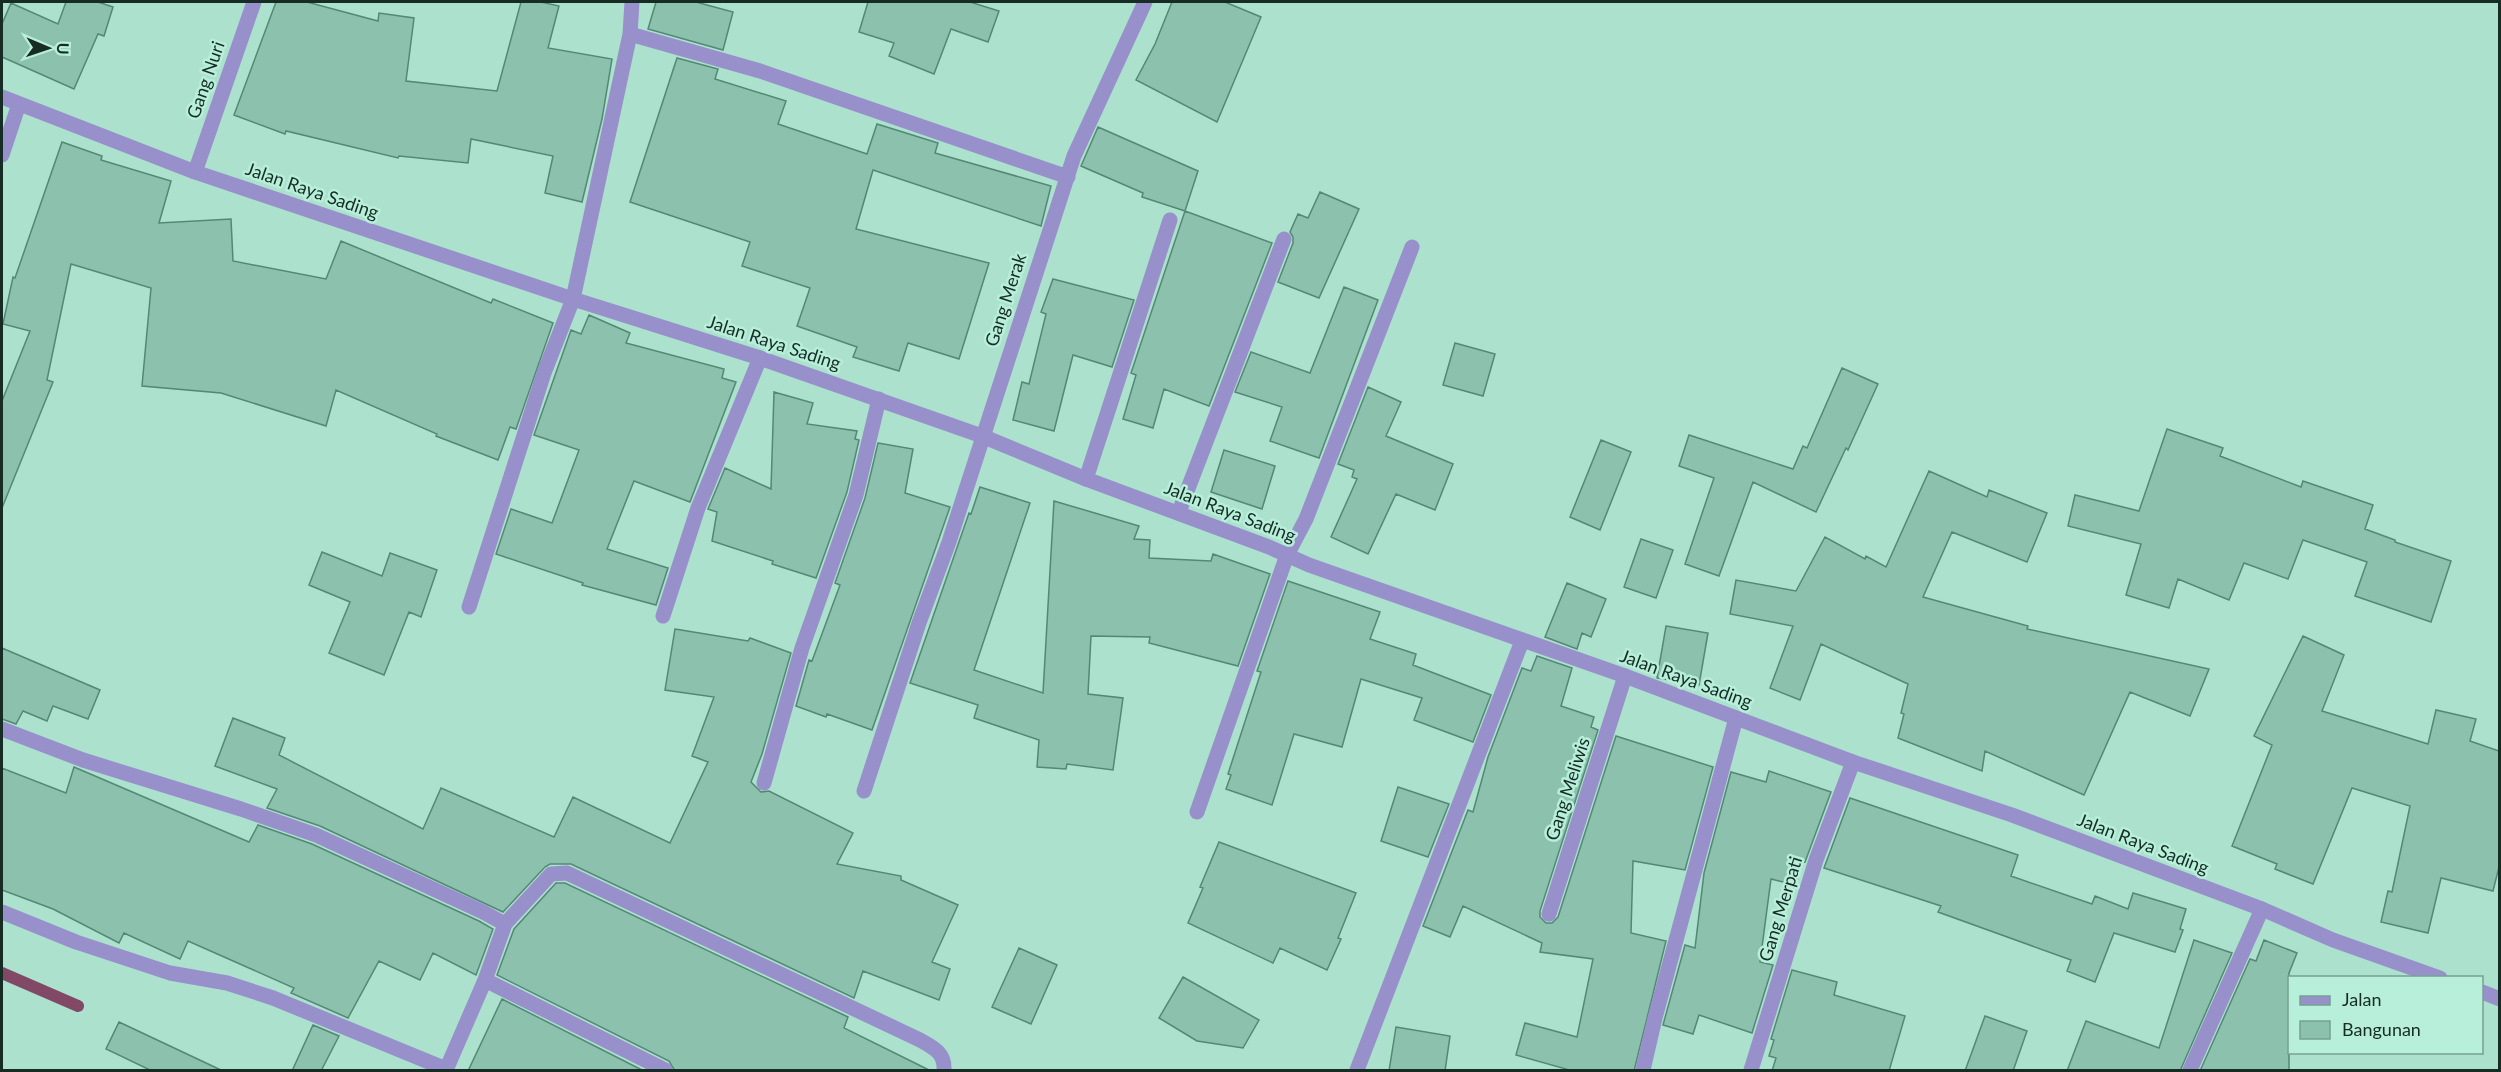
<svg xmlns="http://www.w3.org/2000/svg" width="2501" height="1072" font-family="Lato,sans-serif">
	<rect width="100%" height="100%" fill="#abe1cd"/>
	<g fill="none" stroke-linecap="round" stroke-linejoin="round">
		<!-- stream -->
		<path stroke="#814966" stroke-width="12" d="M 2,973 L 78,1006"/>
	</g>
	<!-- building -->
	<path fill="#8bc1ad" stroke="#548876" stroke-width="1.5" d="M 66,2 L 98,2 L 113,7 L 104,36 L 98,34 L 74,89 L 2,57 L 2,24 L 11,3 L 58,24 Z
		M 276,2 L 307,2 L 378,21 L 379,13 L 414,18 L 406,81 L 497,91 L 521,2 L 541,2 L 559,6 L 548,48 L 612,59 L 602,119 L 582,202 L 545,193 L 553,156 L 471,139 L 468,163 L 399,156 L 398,158 L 286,131 L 285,134 L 234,115 Z
		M 656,2 L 696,2 L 733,12 L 723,50 L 648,29 Z
		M 868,2 L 970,2 L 999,11 L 988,42 L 951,29 L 934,74 L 889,56 L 894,43 L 859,32 Z
		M 1172,2 L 1225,2 L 1261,17 L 1217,122 L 1136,80 L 1155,44 Z
		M 677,58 L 718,69 L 715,79 L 786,101 L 778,124 L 867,154 L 877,124 L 938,143 L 935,153 L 1051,186 L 1041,226 L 873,170 L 856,229 L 989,263 L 959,359 L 908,343 L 899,371 L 853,357 L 857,347 L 797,326 L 810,288 L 742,266 L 750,242 L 630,202 Z
		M 1098,127 L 1198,171 L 1185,211 L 1272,243 L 1209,406 L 1164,389 L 1153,428 L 1123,419 L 1136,375 L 1131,373 L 1185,211 L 1142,197 L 1143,193 L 1081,166 Z
		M 62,142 L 102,156 L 101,160 L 171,181 L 159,223 L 231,219 L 233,261 L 326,279 L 341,241 L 491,303 L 493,299 L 553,323 L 516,429 L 510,427 L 498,460 L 436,436 L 437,434 L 336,390 L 326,426 L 221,393 L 142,386 L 151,288 L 71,264 L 47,380 L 53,382 L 2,508 L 2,401 L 30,331 L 3,324 L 13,277 L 15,278 Z
		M 1320,192 L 1359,209 L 1319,298 L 1278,282 L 1293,243 L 1293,237 L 1290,232 L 1298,214 L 1308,218 Z
		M 1053,279 L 1134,300 L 1112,367 L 1073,355 L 1054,431 L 1013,420 L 1022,382 L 1029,384 L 1046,314 L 1041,312 Z
		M 1344,287 L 1378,300 L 1319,458 L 1270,441 L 1282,407 L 1235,392 L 1251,352 L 1310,373 Z
		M 589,315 L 630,333 L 626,343 L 724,369 L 722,378 L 736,382 L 690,502 L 634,481 L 607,549 L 668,568 L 656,605 L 582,585 L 583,583 L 496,554 L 511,509 L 552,523 L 579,450 L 534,435 L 571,330 L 581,334 Z
		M 1455,343 L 1495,354 L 1483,396 L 1443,385 Z
		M 1842,368 L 1878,384 L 1848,450 L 1846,448 L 1816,512 L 1753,482 L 1719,576 L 1685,564 L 1714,478 L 1679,466 L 1689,435 L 1793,469 L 1803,446 L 1807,448 Z
		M 1368,387 L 1401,402 L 1386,436 L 1453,464 L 1435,510 L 1396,494 L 1368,554 L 1331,537 L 1357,479 L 1352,477 L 1354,470 L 1338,464 Z
		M 774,392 L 813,403 L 807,424 L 857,431 L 855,439 L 859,440 L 847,492 L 816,578 L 772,564 L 773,561 L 712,541 L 717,512 L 708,509 L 725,468 L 771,489 Z
		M 2167,429 L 2223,448 L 2220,456 L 2301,487 L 2303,481 L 2373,505 L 2365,529 L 2395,540 L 2395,542 L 2451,561 L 2431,622 L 2355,596 L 2367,562 L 2303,540 L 2288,579 L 2244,563 L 2229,600 L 2178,579 L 2169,608 L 2126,595 L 2141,544 L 2068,526 L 2075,495 L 2139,511 Z
		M 1601,440 L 1631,452 L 1600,530 L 1570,517 Z
		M 878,443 L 913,449 L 905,493 L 950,507 L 872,730 L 827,714 L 826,717 L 796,706 L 809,660 L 812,661 L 840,585 L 835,583 L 865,498 Z
		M 1224,450 L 1275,466 L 1262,509 L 1211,492 Z
		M 1929,471 L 1987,497 L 1989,490 L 2047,513 L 2027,562 L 1952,532 L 1923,597 L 2028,626 L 2027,629 L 2209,669 L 2190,716 L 2130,692 L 2084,795 L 1985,751 L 1982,771 L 1898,738 L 1904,714 L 1901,713 L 1908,684 L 1821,644 L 1800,700 L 1770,688 L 1793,626 L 1730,614 L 1736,580 L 1796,591 L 1825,537 L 1865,559 L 1866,556 L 1886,567 Z
		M 980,487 L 1030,503 L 974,670 L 1043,693 L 1054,501 L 1139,526 L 1134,539 L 1150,540 L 1149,558 L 1211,561 L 1213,554 L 1270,574 L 1238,666 L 1149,643 L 1150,637 L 1091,636 L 1088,694 L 1123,698 L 1113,770 L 1067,764 L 1066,769 L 1037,767 L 1039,740 L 974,718 L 978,705 L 910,683 L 969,513 L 971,514 Z
		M 1641,539 L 1673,550 L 1656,598 L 1624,587 Z
		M 322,552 L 382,576 L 390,553 L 437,570 L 421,617 L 409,612 L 384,675 L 329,653 L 350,602 L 309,585 Z
		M 1288,581 L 1380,612 L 1370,639 L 1416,654 L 1413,665 L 1491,695 L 1473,742 L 1414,720 L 1422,698 L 1361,679 L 1342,747 L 1294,734 L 1272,805 L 1226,789 L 1231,775 L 1228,774 L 1261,672 L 1257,671 Z
		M 1567,583 L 1606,599 L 1591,637 L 1582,633 L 1577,649 L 1545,637 Z
		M 1666,626 L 1708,633 L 1699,685 L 1657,678 Z
		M 675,629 L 748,641 L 750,638 L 791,653 L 762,754 L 751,782 L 761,792 L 769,791 L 853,833 L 837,864 L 901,876 L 901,880 L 958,905 L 932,962 L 950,969 L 939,1000 L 863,971 L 854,998 L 571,864 L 550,864 L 545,867 L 503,912 L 320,826 L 267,808 L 277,789 L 215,766 L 233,718 L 285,738 L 279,755 L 423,829 L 441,788 L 554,837 L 573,797 L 670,843 L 708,762 L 692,756 L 714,697 L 665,690 Z
		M 2303,636 L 2344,655 L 2322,711 L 2428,744 L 2436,710 L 2476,719 L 2470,741 L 2499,751 L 2499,867 L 2493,891 L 2441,878 L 2428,933 L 2381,922 L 2388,891 L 2392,892 L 2410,806 L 2352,788 L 2313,884 L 2275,869 L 2277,864 L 2232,846 L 2272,745 L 2254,736 Z
		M 2,648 L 100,690 L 88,719 L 53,706 L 47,721 L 23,711 L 16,724 L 2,719 Z
		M 1537,656 L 1572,668 L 1561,706 L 1594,717 L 1591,727 L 1598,730 L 1540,911 L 1540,917 L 1546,923 L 1552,923 L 1558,917 L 1616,736 L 1713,767 L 1685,870 L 1633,861 L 1631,933 L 1666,941 L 1634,1071 L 1573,1071 L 1516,1055 L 1525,1023 L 1577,1037 L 1593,959 L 1540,952 L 1542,943 L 1463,906 L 1450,937 L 1423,926 L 1468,810 L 1473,812 L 1488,757 L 1522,668 L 1531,671 Z
		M 74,767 L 249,842 L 258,825 L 312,844 L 479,921 L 493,929 L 476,975 L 433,953 L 420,980 L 379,961 L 348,1018 L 291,993 L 294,988 L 188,941 L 180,959 L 124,933 L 119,943 L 53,909 L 2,890 L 2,768 L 66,793 Z
		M 1769,771 L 1831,792 L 1805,862 L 1802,861 L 1796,885 L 1771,879 L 1760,962 L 1773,965 L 1752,1033 L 1699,1015 L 1693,1034 L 1663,1025 L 1685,945 L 1695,948 L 1704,873 L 1731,772 L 1766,782 Z
		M 1398,787 L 1449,804 L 1428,857 L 1381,841 Z
		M 1850,798 L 2018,855 L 2011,876 L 2092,904 L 2095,896 L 2128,909 L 2133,893 L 2186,909 L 2180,929 L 2183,930 L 2175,952 L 2114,933 L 2095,982 L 2067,971 L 2071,960 L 1938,912 L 1941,906 L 1824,868 Z
		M 1219,842 L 1356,893 L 1338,938 L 1341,939 L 1327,970 L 1280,948 L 1273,963 L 1188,923 L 1203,888 L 1200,887 Z
		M 556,883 L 565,883 L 848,1017 L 844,1028 L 931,1071 L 675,1071 L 669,1061 L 497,975 L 514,929 Z
		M 2194,940 L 2232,953 L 2180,1071 L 2067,1071 L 2086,1021 L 2159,1048 Z
		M 2264,940 L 2297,953 L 2289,973 L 2289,1071 L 2200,1071 L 2250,959 L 2256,961 Z
		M 1019,948 L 1057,965 L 1031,1024 L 992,1007 Z
		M 1792,970 L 1837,982 L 1834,995 L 1905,1016 L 1889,1071 L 1772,1071 L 1776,1058 L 1769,1056 L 1774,1040 L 1771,1039 Z
		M 1183,977 L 1259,1020 L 1243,1048 L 1197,1041 L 1159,1018 Z
		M 502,999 L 644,1071 L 468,1071 Z
		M 1985,1016 L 2027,1031 L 2013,1071 L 1965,1071 Z
		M 119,1022 L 223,1071 L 152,1071 L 106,1049 Z
		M 313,1025 L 339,1036 L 321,1071 L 292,1071 Z
		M 1396,1027 L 1450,1036 L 1445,1071 L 1389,1071 Z"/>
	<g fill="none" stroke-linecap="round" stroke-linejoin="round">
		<!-- minor -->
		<path stroke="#9890ca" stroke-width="15" d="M 630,34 L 760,71 L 1068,177
			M 2,155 L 19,104
			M 195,172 L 254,2
			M 1086,479 L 1170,220
			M 1179,512 L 1284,239
			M 469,607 L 544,373 L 573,299 L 630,34 L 632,2
			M 663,616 L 698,508 L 760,358
			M 2,729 L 83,760 L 241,809 L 316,835 L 483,912 L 505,924
			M 764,783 L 802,648 L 856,495 L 879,399
			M 864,791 L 919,623 L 949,542 L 1074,156 L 1145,2
			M 1197,812 L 1287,555 L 1306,519 L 1412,247
			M 2,912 L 76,942 L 170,973 L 227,983 L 273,998 L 446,1069
			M 1549,914 L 1625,676
			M 485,980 L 665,1070
			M 446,1070 L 485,980 L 505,924 L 551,874 L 567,873 L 920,1040 C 934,1048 945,1053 944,1070
			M 1357,1070 L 1522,641
			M 1643,1070 L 1655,1018 L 1736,718
			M 1751,1070 L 1816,860 L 1853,762
			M 2190,1070 L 2262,909"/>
		<!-- tertiary -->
		<path stroke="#9890ca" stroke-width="15" d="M 2,97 L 195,172 L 573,299 L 760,358 L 982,436 L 1086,479 L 1269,547 L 1309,565 L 1625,676 L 1853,762 L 2012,815 L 2262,909 L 2333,940 L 2440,978
			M 2482,992 L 2500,999"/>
	</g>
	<g text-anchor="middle" stroke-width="5" stroke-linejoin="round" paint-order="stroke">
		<!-- street labels -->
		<g font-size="18" fill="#172c25" stroke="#b7efda">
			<text transform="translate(206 80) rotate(-71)" y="6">Gang Nuri</text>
			<text transform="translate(312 191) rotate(19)" y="6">Jalan Raya Sading</text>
			<text transform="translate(1006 300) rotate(-72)" y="6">Gang Merak</text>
			<text transform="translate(774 343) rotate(18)" y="6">Jalan Raya Sading</text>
			<text transform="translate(1230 512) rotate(21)" y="6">Jalan Raya Sading</text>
			<text transform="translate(1686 679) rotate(20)" y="6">Jalan Raya Sading</text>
			<text transform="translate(1568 789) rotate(-72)" y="6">Gang Meliwis</text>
			<text transform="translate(2143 844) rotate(21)" y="6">Jalan Raya Sading</text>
			<text transform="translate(1781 909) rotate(-73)" y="6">Gang Merpati</text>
		</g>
	</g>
	<!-- border -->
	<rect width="2501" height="1072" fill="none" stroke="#172c25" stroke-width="6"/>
	<!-- legend -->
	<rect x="2288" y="976" width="195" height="78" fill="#b7efda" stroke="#77a192" stroke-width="1.5"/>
	<rect x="2300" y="996" width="30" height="9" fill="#9890ca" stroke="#77a192" stroke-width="1.5"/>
	<text x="2342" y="1006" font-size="18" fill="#172c25">Jalan</text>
	<rect x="2300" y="1021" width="30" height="18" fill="#8bc1ad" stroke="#77a192" stroke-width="1.5"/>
	<text x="2342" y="1036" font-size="18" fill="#172c25">Bangunan</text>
	<!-- north arrow -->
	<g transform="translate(48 48) rotate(92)" stroke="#b7efda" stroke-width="4.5" paint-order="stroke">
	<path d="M0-4.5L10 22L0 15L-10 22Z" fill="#172c25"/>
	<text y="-9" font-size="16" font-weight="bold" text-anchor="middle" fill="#172c25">U</text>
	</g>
</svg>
